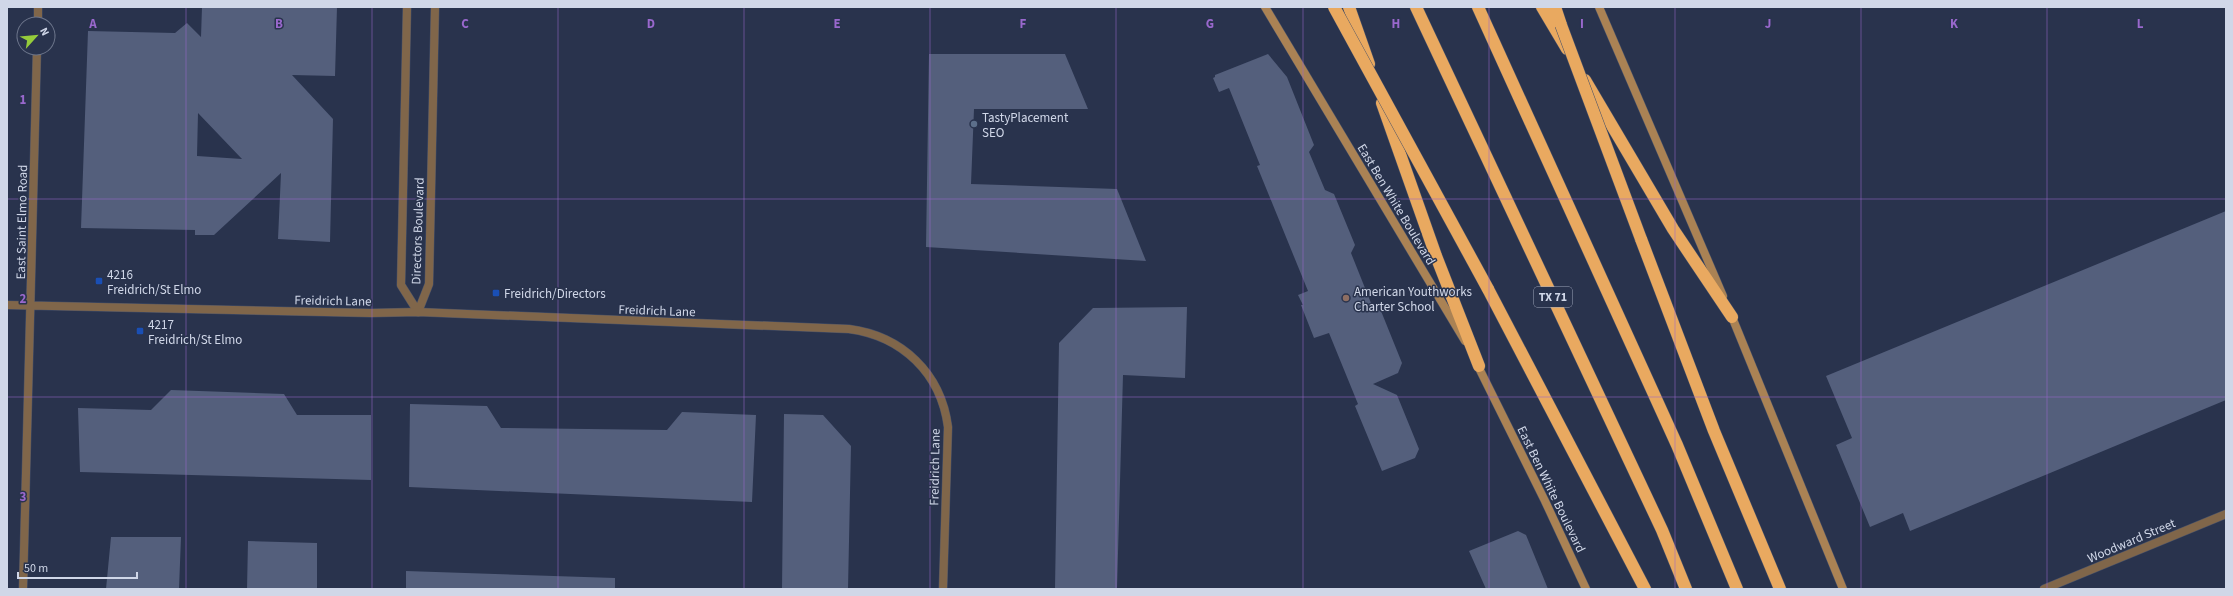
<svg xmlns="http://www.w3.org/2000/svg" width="2233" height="596" font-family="'Source Sans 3',sans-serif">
	<rect width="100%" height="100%" fill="#29334d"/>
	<!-- building -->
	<path fill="#545f7c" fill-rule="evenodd" d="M 202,7 L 337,7 L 335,76 L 292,75 L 333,119 L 330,242 L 278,239 L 281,173 L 214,235 L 195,235 L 195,230 L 81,228 L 88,31 L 175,33 L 187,23 L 201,37 ZM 198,113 L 242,159 L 197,156 Z
		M 929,54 L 1065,54 L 1088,109 L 974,109 L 971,184 L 1117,189 L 1146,261 L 926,247 Z
		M 1268,54 L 1287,77 L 1314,145 L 1309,152 L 1325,190 L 1334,194 L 1355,245 L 1351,253 L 1373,308 L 1381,311 L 1402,363 L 1398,373 L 1373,384 L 1397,395 L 1419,449 L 1415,458 L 1382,471 L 1355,406 L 1358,404 L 1329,333 L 1314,338 L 1301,305 L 1303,305 L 1298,295 L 1308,291 L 1257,166 L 1260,165 L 1229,88 L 1219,92 L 1213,78 L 1215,77 L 1215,75 Z
		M 2226,211 L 2226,400 L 1910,531 L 1903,513 L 1870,527 L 1836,445 L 1852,438 L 1826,376 Z
		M 1187,307 L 1185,378 L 1123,375 L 1117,589 L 1055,589 L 1059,343 L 1093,308 Z
		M 171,390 L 284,394 L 297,415 L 371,415 L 371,480 L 80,472 L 78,408 L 151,410 Z
		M 410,404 L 487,406 L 501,428 L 667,430 L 682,412 L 756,415 L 752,502 L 409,487 Z
		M 784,414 L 823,415 L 851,446 L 848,589 L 782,589 Z
		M 1518,531 L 1526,535 L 1548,589 L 1486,589 L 1469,551 Z
		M 111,537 L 181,537 L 179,589 L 106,589 Z
		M 248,541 L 317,543 L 317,589 L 247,589 Z
		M 406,571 L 615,578 L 615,589 L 406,589 Z"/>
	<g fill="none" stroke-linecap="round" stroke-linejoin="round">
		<!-- minor casing -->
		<g stroke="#475169" stroke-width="9">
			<path id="minor" d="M 407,7 L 401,285 L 418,312
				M 418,312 L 429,284 L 435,7"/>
		</g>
		<!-- tertiary casing -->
		<g stroke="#475169" stroke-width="9">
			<path id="tertiary" d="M 38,24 L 38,7
				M 7,305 L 371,313 L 418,312 L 849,329 C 902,336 941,373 948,427 L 943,589
				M 23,589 L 37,48
				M 2044,589 L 2226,514"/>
		</g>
		<!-- secondary casing -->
		<g stroke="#475169" stroke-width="9">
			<path id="secondary" d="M 1265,7 L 1465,341
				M 1599,7 L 1723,296
				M 1730,312 L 1843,589
				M 1476,362 L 1545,501 L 1586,589"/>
		</g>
		<!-- motorway casing -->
		<g stroke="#475169" stroke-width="13">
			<path id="motorway" d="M 1349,7 L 1369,64
				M 1416,7 L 1662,530 L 1686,589
				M 1478,7 L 1677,445 L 1737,589
				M 1542,7 L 1567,49
				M 1555,7 L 1561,25
				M 1585,80 L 1673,229 L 1732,317
				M 1382,103 L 1436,256 L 1479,366
				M 1641,239 L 1714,431 L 1780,589
				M 1488,289 L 1645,589"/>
		</g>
		<!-- minor -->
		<use href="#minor" stroke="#80664a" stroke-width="8"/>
		<!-- tertiary -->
		<use href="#tertiary" stroke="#80664a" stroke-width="8"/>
		<!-- secondary -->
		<use href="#secondary" stroke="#aa8254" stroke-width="8"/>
		<!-- motorway -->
		<use href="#motorway" stroke="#e9a960" stroke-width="12"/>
		<!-- motorway-bridge casing -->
		<g stroke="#475169" stroke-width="13" stroke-linecap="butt">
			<path id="motorway-bridge" d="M 1334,7 L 1488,289
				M 1561,25 L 1641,239"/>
		</g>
		<!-- motorway-bridge -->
		<use href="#motorway-bridge" stroke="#e9a960" stroke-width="12"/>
	</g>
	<!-- grid -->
	<path fill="none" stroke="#9968cd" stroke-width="1" stroke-opacity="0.55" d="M 186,7 L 186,589M 372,7 L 372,589M 558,7 L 558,589M 744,7 L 744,589M 930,7 L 930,589M 1116,7 L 1116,589M 1303,7 L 1303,589M 1489,7 L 1489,589M 1675,7 L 1675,589M 1861,7 L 1861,589M 2047,7 L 2047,589M 7,199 L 2226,199M 7,397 L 2226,397"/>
	<!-- markers -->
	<circle fill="#5c6f8a" stroke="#29334d" stroke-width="1.5" cx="974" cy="124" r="4"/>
	<g fill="#1a4fb4" stroke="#29334d" stroke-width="1.5">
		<rect x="95" y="277" width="8" height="8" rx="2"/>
		<rect x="492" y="289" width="8" height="8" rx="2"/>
		<rect x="136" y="327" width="8" height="8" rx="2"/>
	</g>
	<circle fill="#8d6e63" stroke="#29334d" stroke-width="1.5" cx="1346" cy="298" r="4"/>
	<g text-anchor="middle" stroke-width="3" stroke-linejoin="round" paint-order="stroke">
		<!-- shield labels -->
		<rect fill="#29334d" stroke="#9ea6ba" stroke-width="1" x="1534" y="287" width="38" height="20" rx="3"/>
		<g font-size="12" font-weight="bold" fill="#d0d7e8">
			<text x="1553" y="301">TX 71</text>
		</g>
		<!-- poi labels -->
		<g font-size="13" fill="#d0d7e8" stroke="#29334d" text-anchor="start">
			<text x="982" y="122">TastyPlacement<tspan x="982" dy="15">SEO</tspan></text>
			<text x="107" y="279">4216<tspan x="107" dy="15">Freidrich/St Elmo</tspan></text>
			<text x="1354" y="296">American Youthworks<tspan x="1354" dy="15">Charter School</tspan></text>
			<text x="504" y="298">Freidrich/Directors</text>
			<text x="148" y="329">4217<tspan x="148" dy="15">Freidrich/St Elmo</tspan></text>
		</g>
		<!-- street labels -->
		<g font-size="13" fill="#d0d7e8" stroke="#29334d">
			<text transform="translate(1397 204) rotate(59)" y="5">East Ben White Boulevard</text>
			<text transform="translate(21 222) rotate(-89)" y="5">East Saint Elmo Road</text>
			<text transform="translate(417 231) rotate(-88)" y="5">Directors Boulevard</text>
			<text transform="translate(333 300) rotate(1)" y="5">Freidrich Lane</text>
			<text transform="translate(657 310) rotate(2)" y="5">Freidrich Lane</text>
			<text transform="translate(934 467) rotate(-89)" y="5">Freidrich Lane</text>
			<text transform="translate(1552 489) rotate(64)" y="5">East Ben White Boulevard</text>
			<text transform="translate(2131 540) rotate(-23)" y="5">Woodward Street</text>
		</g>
	</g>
	<g font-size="13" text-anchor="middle" font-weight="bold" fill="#9968cd" stroke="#29334d" stroke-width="3" stroke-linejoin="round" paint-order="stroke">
		<text x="93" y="28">A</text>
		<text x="279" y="28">B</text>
		<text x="465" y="28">C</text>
		<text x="651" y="28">D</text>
		<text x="837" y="28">E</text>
		<text x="1023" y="28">F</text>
		<text x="1210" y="28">G</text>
		<text x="1396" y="28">H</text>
		<text x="1582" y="28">I</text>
		<text x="1768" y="28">J</text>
		<text x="1954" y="28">K</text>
		<text x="2140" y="28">L</text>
		<text x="23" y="104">1</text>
		<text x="23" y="303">2</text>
		<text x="23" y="501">3</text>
	</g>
	<!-- border -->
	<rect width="2233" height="596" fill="none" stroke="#d0d7e8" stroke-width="16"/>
	<!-- north arrow -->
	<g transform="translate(36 36) rotate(63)"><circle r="19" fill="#29334d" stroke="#6c758b"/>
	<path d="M0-3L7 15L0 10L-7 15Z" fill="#95cc3b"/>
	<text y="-6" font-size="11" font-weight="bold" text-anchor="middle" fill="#d0d7e8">N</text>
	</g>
	<!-- scale -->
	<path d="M18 572v6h119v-6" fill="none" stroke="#d0d7e8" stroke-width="2"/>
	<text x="24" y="572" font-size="12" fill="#d0d7e8" stroke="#29334d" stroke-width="3" paint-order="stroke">50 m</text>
</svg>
